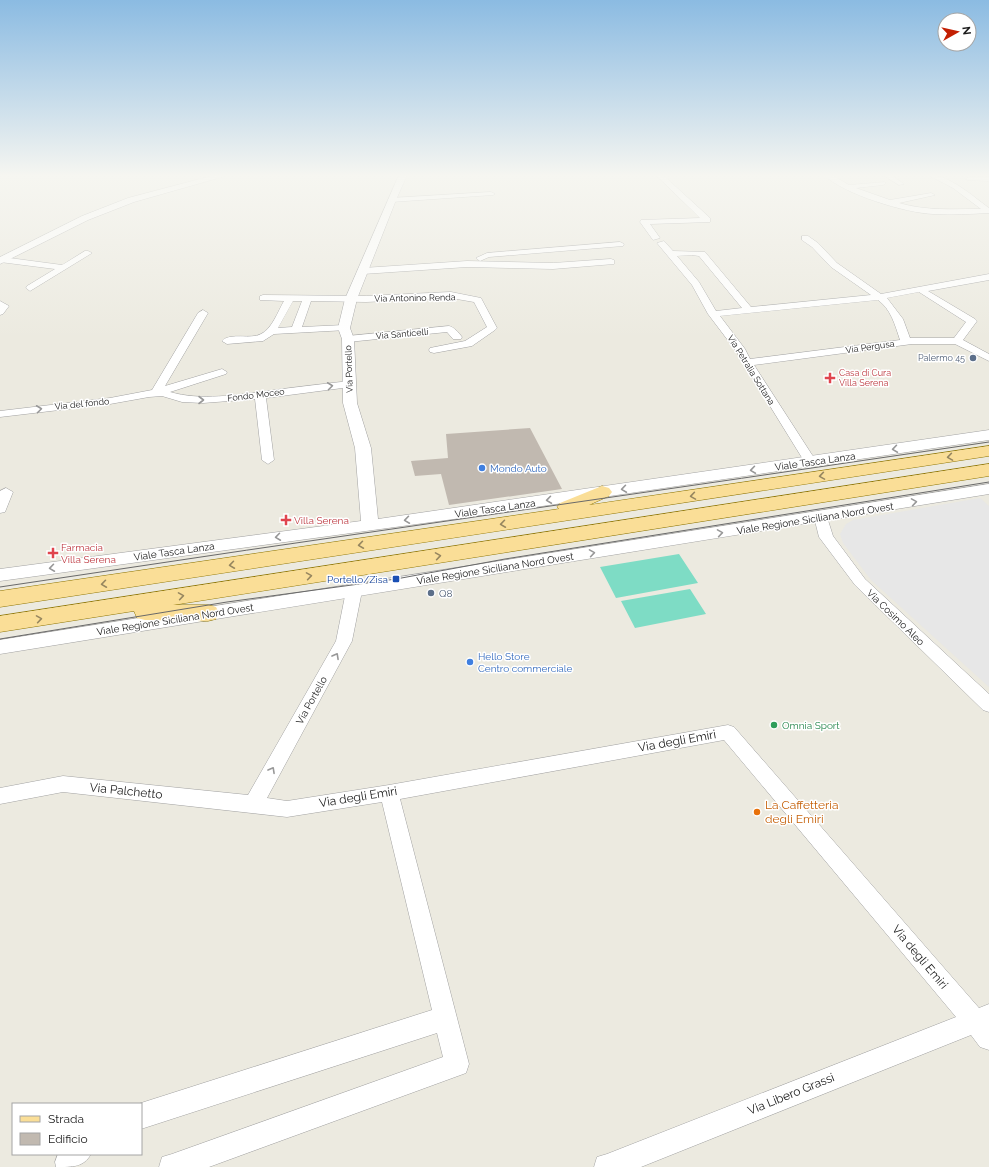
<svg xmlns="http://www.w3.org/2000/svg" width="989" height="1167" font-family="Raleway,sans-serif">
	<rect width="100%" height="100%" fill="#eceae0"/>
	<!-- pitch -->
	<path fill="#7edcc5" d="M 679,554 L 698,583 L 616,598 L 600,567 Z
		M 690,589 L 706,614 L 635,628 L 621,601 Z"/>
	<!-- parking -->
	<path fill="#e7e7e7" d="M 980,498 L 989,506 L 989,687 L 871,580 L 843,543 L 840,534 L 846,524 L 853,520 Z"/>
	<!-- building -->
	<path fill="#c1b9b0" d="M 530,428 L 562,489 L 449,505 L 441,474 L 415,476 L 411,461 L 448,458 L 446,434 Z"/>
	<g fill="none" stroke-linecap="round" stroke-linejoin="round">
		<!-- minor casing -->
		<g stroke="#a2a2a2" stroke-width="1">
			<path id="minor" d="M 656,175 L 663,175 L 710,218 L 710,222 L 650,224 L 660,238 L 653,240 L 640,222 L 641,220 L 700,218 Z
				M 824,175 L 832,175 L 849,185 L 885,182 L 885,184 L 883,185 L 856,188 L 890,200 L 931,193 L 935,195 L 899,203 C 926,211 953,209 981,209 L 953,188 L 928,175 C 950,175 971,195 989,208 L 989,213 C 971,214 952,215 933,214 C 906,213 843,194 824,175 Z
				M 883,175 L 891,175 L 904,184 L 899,185 Z
				M 969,177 L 989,177 L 989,181 L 967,180 L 966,179 Z
				M 491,192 L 495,194 L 493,195 L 391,202 L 387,200 L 391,198 Z
				M 802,236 L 808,236 L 818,243 L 837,263 L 881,294 L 989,274 L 989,280 L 928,291 L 975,319 L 977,321 L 963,340 L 989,354 L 989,361 L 955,344 L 912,344 L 754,365 L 816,461 L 810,465 L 804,461 L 736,351 L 708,314 L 692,285 L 657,243 L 664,241 L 673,251 L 705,252 L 751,307 L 871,295 L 831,267 L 812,247 L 802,240 ZM 692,255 L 699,256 L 742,308 L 716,311 L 699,282 L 677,256 ZM 919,292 L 966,322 L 954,338 L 910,338 L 903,319 L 887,298 ZM 878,300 C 891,309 895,325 900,340 L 750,359 L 745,349 L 720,316 Z
				M 620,242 L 624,244 L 623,246 L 489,257 L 480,261 L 476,258 L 487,253 Z
				M 85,251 L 88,251 L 92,253 L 30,291 L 26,288 L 27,286 L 55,269 L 0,262 L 0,258 L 2,257 L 62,265 Z
				M 611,259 L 614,260 L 614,264 L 553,269 L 467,267 L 363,274 L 359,271 L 363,268 L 467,261 L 553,263 Z
				M 451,292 L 481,298 L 497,328 L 495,330 L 472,346 L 434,353 L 430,352 L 429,350 L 430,348 L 465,341 L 487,327 L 474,302 L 451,298 L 366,302 L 311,301 L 302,327 L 344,325 L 347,326 L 349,328 L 347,330 L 274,334 L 263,341 L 227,344 L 222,341 C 230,332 251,340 261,334 C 272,329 278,311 284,301 L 260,300 L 260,296 L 263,295 L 366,296 ZM 293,301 L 302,301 L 292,327 L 278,328 Z
				M 0,301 L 9,306 L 3,314 L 0,315 Z
				M 203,310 L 208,313 L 165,386 L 222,369 L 227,372 L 226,374 L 170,392 C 201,401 236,395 268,391 C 295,387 323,384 350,381 L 355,384 L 350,387 L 266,398 L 274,460 L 268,464 L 262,460 L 255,399 L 203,403 L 182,402 L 162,396 L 149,397 L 110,404 L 0,417 L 0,411 L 110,398 L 152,390 L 198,313 Z
				M 449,326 C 454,327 459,333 462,337 L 461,339 L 453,339 L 447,332 L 348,342 L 343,339 L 348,336 Z
				M 6,488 L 13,492 L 5,512 L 0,513 L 0,491 Z
				M 821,513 L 826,514 L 833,536 L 865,579 L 989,694 L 989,712 L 983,710 L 855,585 L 819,537 L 814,517 L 816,514 Z
				M 354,586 L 359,587 L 362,591 L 352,641 L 267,798 L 287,801 L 389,785 L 728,725 L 734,727 L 979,1008 L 989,1004 L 989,1050 L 980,1047 L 971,1035 L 641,1167 L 594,1167 L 597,1157 L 607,1154 L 956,1017 L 724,740 L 400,799 L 469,1064 L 466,1073 L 209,1167 L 159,1167 L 162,1157 L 172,1154 L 443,1057 L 437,1033 L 141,1129 L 141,1104 L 139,1104 L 141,1103 L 432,1010 L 382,802 L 287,817 L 63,792 L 0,804 L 0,788 L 63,776 L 248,795 L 336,641 L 346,591 L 349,587 Z
				M 58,1154 L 91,1154 C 84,1167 73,1167 56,1167 L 55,1162 Z"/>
		</g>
		<!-- tertiary casing -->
		<g stroke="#a2a2a2" stroke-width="1">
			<path id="tertiary" d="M 215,175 L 229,175 L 134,202 L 88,220 L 0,264 L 0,257 L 82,216 L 128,198 Z
				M 399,175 L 407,175 L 396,200 L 357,299 L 350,328 L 354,339 L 357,403 L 371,448 L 378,519 L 989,430 L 989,440 L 461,518 L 0,581 L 0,569 L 361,521 L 355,448 L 343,403 L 342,339 L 338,328 L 345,299 Z
				M 989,484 L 989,494 L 0,654 L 0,640 Z"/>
		</g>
		<!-- primary casing -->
		<g stroke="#8f7502" stroke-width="1">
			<path id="primary" d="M 989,446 L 989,456 L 0,607 L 0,591 L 559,509 L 557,507 L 560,503 L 602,486 L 609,488 L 612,492 L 609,496 L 589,505 Z
				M 989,464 L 989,476 L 173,605 L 208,605 L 216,607 L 219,613 L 216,619 L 208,621 L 145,620 L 137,618 L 134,611 L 0,632 L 0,616 Z"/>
		</g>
		<!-- minor -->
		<use href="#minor" fill="#fff" fill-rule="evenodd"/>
		<!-- tertiary -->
		<use href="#tertiary" fill="#fff" fill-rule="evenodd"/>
		<!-- primary -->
		<use href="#primary" fill="#fade97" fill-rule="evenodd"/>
		<!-- tram -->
		<path stroke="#696969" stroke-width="1" d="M 0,587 C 329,537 659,491 989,442
			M 0,639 L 227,602 L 396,579 L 505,559 L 989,482"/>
	</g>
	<!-- one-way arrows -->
	<defs><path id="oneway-chevron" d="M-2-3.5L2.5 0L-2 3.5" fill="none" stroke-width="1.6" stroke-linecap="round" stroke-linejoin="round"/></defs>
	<g stroke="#989898">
		<use href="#oneway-chevron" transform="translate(330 386) rotate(-7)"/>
		<use href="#oneway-chevron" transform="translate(201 400)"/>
		<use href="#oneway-chevron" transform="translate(39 409) rotate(-7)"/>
		<use href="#oneway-chevron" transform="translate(895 449) rotate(172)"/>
		<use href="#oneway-chevron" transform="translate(753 470) rotate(172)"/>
		<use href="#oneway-chevron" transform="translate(624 489) rotate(172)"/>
		<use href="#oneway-chevron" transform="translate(549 500) rotate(172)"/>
		<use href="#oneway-chevron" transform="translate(914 502) rotate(-9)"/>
		<use href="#oneway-chevron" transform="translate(407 520) rotate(172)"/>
		<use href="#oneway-chevron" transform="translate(720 533) rotate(-9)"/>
		<use href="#oneway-chevron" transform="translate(278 537) rotate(172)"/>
		<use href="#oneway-chevron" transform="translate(592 553) rotate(-9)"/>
		<use href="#oneway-chevron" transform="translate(52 568) rotate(172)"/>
		<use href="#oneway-chevron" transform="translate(336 656) rotate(-61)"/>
		<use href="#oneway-chevron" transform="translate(272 770) rotate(-61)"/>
	</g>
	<g stroke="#96865f">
		<use href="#oneway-chevron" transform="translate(950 457) rotate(171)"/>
		<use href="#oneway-chevron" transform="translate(822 476) rotate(171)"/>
		<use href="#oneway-chevron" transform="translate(693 496) rotate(171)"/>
		<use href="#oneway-chevron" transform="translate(503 524) rotate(172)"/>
		<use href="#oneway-chevron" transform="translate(361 545) rotate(172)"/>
		<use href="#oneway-chevron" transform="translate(438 556) rotate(-9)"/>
		<use href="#oneway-chevron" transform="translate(232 565) rotate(172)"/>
		<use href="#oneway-chevron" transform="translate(309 576) rotate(-9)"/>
		<use href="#oneway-chevron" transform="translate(104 584) rotate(172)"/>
		<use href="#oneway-chevron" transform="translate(181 596) rotate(-9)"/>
		<use href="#oneway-chevron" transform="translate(39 619) rotate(-9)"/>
	</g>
	<!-- sky -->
	<linearGradient id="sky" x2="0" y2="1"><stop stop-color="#8bbbe2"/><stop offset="0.52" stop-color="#f6f6f1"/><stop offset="1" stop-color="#f6f6f1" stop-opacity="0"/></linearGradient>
	<rect width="989" height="338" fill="url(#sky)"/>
	<!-- markers -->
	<g fill="#5c6f8a" stroke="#fff" stroke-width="1.5">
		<circle cx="973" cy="358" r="4"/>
		<circle cx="431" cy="593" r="4"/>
	</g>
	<g fill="#e0444e" stroke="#fff" stroke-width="1.5">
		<path d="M828 372h4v4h4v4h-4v4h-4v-4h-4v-4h4z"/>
		<path d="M284 514h4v4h4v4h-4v4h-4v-4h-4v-4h4z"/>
		<path d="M51 547h4v4h4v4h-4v4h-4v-4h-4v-4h4z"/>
	</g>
	<g fill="#3f7fe0" stroke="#fff" stroke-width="1.5">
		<circle cx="482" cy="468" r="4"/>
		<circle cx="470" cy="662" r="4"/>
	</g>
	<rect fill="#1a4fb4" stroke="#fff" stroke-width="1.5" x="392" y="575" width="8" height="8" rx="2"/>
	<circle fill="#2e9e5b" stroke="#fff" stroke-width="1.5" cx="774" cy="725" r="4"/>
	<circle fill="#e8710a" stroke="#fff" stroke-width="1.5" cx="757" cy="812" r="4"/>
	<g text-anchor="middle" stroke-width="3" stroke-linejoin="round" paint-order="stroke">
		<!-- far-street labels -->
		<g font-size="9" fill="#1b1b1b" stroke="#fff">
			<text transform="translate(415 298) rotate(-1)" y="3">Via Antonino Renda</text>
			<text transform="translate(402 334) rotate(-5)" y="3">Via Santicelli</text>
			<text transform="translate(870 347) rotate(-8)" y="3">Via Pergusa</text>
			<text transform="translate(349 369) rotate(-92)" y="3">Via Portello</text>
			<text transform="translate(751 370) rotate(58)" y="3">Via Petralia Sottana</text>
			<text transform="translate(256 395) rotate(-7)" y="3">Fondo Moceo</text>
			<text transform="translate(82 404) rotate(-6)" y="3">Via del fondo</text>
		</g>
		<!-- far-service labels -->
		<g font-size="9" fill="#4e5e75" stroke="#fff" text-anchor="end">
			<text x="965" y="361">Palermo 45</text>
		</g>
		<!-- far-health labels -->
		<g font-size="9" fill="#be3a42" stroke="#fff" text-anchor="start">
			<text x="839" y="376">Casa di Cura<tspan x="839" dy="10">Villa Serena</tspan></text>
		</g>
		<!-- street labels -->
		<g font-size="10" fill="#1b1b1b" stroke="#fff">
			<text transform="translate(815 461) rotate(-8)" y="4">Viale Tasca Lanza</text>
			<text transform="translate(495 508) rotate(-8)" y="4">Viale Tasca Lanza</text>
			<text transform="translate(815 518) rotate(-9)" y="4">Viale Regione Siciliana Nord Ovest</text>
			<text transform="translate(174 551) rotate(-8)" y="4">Viale Tasca Lanza</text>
			<text transform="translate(495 568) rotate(-9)" y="4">Viale Regione Siciliana Nord Ovest</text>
			<text transform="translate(896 617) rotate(44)" y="4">Via Cosimo Aleo</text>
			<text transform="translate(175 619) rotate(-9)" y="4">Viale Regione Siciliana Nord Ovest</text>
			<text transform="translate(311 700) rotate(-61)" y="4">Via Portello</text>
		</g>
		<!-- shop labels -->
		<g font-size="10" fill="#366cbe" stroke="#fff" text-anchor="start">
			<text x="490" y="472">Mondo Auto</text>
			<text x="478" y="660">Hello Store<tspan x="478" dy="12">Centro commerciale</tspan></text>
		</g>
		<!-- health labels -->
		<g font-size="10" fill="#be3a42" stroke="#fff" text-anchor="start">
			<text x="294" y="524">Villa Serena</text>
			<text x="61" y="551">Farmacia<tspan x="61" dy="12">Villa Serena</tspan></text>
		</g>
		<!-- transit labels -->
		<g font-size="10" fill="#164399" stroke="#fff" text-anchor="end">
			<text x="388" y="583">Portello/Zisa</text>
		</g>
		<!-- service labels -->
		<g font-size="10" fill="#4e5e75" stroke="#fff" text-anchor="start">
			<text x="439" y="597">Q8</text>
		</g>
		<!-- leisure labels -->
		<g font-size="10" fill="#27864d" stroke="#fff" text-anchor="start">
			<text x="782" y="729">Omnia Sport</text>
		</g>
		<!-- near-street labels -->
		<g font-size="12" fill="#1b1b1b" stroke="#fff">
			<text transform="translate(677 741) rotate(-10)" y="4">Via degli Emiri</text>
			<text transform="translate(126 791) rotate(6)" y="4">Via Palchetto</text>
			<text transform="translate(358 797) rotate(-9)" y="4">Via degli Emiri</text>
			<text transform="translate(920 957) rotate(50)" y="4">Via degli Emiri</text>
			<text transform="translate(791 1094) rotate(-22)" y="4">Via Libero Grassi</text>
		</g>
		<!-- near-food labels -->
		<g font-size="12" fill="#c56008" stroke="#fff" text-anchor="start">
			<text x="765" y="809">La Caffetteria<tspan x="765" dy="14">degli Emiri</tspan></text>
		</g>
	</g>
	<!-- legend -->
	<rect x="12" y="1103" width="130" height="52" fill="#ffffff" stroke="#a4a4a4"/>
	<rect x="20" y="1116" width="20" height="6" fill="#fade97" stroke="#a4a4a4"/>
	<text x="48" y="1123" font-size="12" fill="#1b1b1b">Strada</text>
	<rect x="20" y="1133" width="20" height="12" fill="#c1b9b0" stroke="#a4a4a4"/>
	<text x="48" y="1143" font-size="12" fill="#1b1b1b">Edificio</text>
	<!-- north arrow -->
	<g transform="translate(957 32) rotate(82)"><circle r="19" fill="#ffffff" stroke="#a4a4a4"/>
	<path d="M0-3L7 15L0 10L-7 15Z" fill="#c31f03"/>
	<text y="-6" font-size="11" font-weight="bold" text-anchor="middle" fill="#1b1b1b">N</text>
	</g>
</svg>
